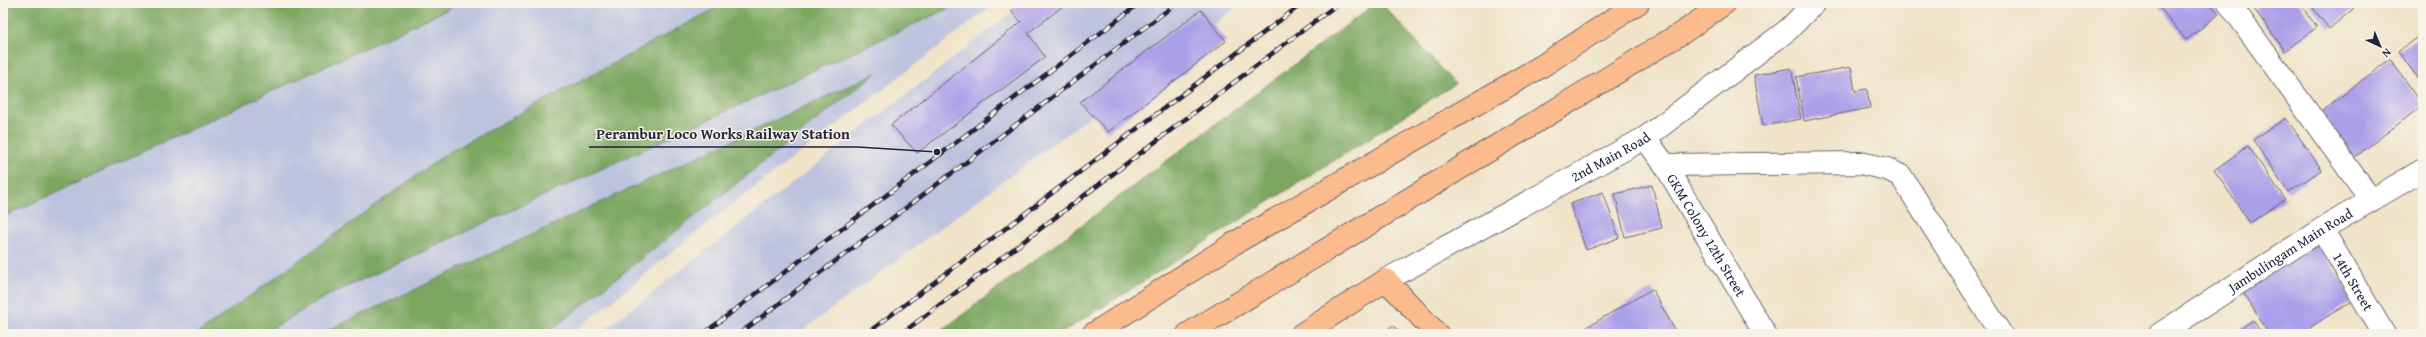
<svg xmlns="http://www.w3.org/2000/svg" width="2426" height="337" font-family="'Gentium Book Plus',serif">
	<rect width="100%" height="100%" fill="#f7f3e8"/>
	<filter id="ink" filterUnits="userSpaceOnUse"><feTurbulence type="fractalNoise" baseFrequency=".025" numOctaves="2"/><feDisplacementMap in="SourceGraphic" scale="8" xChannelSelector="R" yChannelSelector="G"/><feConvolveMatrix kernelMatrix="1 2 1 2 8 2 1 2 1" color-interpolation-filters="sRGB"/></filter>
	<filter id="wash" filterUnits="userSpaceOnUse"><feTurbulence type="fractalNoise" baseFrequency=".012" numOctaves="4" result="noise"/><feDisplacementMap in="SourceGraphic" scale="16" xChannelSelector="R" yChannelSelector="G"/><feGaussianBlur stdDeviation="0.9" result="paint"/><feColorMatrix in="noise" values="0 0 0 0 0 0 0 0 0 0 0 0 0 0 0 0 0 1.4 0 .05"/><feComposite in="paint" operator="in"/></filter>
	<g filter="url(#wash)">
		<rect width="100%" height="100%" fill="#f0e3c7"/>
		<!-- industrial -->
		<path fill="#bdc3de" d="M 3,3 L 996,3 L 690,237 L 572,334 L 3,334 Z
			M 1024,3 L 1242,3 L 798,334 L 599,334 Z"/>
		<!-- forest -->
		<path fill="#7ba760" stroke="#4e644e" d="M 3,3 L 461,3 L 3,217 Z
			M 725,3 L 960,3 L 327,296 L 263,334 L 197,334 L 449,152 Z
			M 1376,3 L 1381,3 L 1455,84 L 1060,334 L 937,334 Z
			M 876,73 L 546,334 L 320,334 Z"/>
		<g id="blocks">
			<!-- building -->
			<path fill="#aa9fe9" d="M 1020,3 L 1067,3 L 1028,33 L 1045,57 L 917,153 L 891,125 L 1021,22 L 1011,10 Z
				M 2156,3 L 2210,3 L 2219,14 L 2186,40 Z
				M 2261,3 L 2299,3 L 2317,27 L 2285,51 L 2254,9 Z
				M 2309,3 L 2350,3 L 2354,8 L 2329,29 Z
				M 2354,3 L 2363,3 L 2358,7 Z
				M 1201,10 L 1226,41 L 1108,132 L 1080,102 Z
				M 2423,33 L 2423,85 L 2398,51 Z
				M 2390,59 L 2423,105 L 2355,157 L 2321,112 Z
				M 1851,67 L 1855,91 L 1867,89 L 1870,108 L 1804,121 L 1796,77 Z
				M 1791,68 L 1801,119 L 1763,126 L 1754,75 Z
				M 2286,118 L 2322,170 L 2288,192 L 2253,140 Z
				M 2248,146 L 2285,199 L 2250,223 L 2214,170 Z
				M 1652,185 L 1662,228 L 1625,237 L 1615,194 Z
				M 1603,192 L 1619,238 L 1586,250 L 1570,204 Z
				M 2317,242 L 2354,300 L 2299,334 L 2269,334 L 2241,289 Z
				M 1652,289 L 1677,334 L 1591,334 L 1587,327 Z
				M 2253,320 L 2262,334 L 2233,334 Z
				M 1393,325 L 1401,334 L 1382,334 Z"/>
		</g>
	</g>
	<g filter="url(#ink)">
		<use href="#blocks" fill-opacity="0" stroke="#6a666c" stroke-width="1"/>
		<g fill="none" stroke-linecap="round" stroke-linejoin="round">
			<!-- minor casing -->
			<g stroke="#6a666c" stroke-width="24">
				<g id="minor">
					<path d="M 2229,3 L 2371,200"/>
					<path id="s1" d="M 1645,138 L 1665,165 L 1765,334"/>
					<path d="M 1665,165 L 1860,163 L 1887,169 L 1901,176 L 2001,334"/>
					<path id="s2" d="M 2322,229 L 2384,334"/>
					<path id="s3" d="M 1386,280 L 1645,138 L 1789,29 L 1814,3"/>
					<path id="s4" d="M 2160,334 L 2322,229 L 2423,170"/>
				</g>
			</g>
			<!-- major casing -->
			<g stroke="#6a666c" stroke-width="24">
				<path id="major" d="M 1093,334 L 1233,244 L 1542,66 L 1638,3
					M 1188,334 L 1685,31 L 1725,3
					M 1302,334 L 1386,280 L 1437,334"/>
			</g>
			<!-- minor -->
			<use href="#minor" stroke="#fff" stroke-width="22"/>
			<!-- major -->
			<use href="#major" stroke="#fbbb8d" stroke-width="22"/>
			<!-- rail casing -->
			<g stroke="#22223b" stroke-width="4.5">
				<path id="rail" d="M 703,334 L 1140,3
					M 739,334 L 1177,3
					M 866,334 L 1303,3
					M 901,334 L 1339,3"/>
			</g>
			<!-- rail -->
			<use href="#rail" stroke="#f7f3e8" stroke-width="3" stroke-dasharray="9" stroke-linecap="butt"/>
		</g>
	</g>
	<g text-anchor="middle" stroke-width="3" stroke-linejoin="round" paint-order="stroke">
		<!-- street labels -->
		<g font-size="14" fill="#22223b" stroke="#f7f3e8">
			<text dy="5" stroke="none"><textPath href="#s3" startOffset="256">2nd Main Road</textPath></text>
			<text dy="5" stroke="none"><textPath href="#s1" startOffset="115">GKM Colony 12th Street</textPath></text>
			<text dy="5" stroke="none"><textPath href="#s4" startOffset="155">Jambulingam Main Road</textPath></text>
			<text dy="5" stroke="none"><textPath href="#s2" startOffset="61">14th Street</textPath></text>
		</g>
	</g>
	<!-- callouts -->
	<path fill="none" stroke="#22223b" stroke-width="1.5" d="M937 152L858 147H589"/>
	<circle fill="#22223b" stroke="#f7f3e8" stroke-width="1.5" cx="937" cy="152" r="4"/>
	<g font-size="15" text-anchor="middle" font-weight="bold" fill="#22223b" stroke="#f7f3e8" stroke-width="3" stroke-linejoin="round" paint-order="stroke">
		<text x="723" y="139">Perambur Loco Works Railway Station</text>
	</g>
	<!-- margin -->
	<rect width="2426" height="337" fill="none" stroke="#f7f3e8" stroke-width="16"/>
	<!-- north arrow -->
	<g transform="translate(2380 46) rotate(136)" stroke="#f7f3e8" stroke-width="3" paint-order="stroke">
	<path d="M0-3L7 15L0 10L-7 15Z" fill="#22223b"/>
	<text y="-6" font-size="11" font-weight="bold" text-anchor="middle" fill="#22223b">N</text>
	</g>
</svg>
